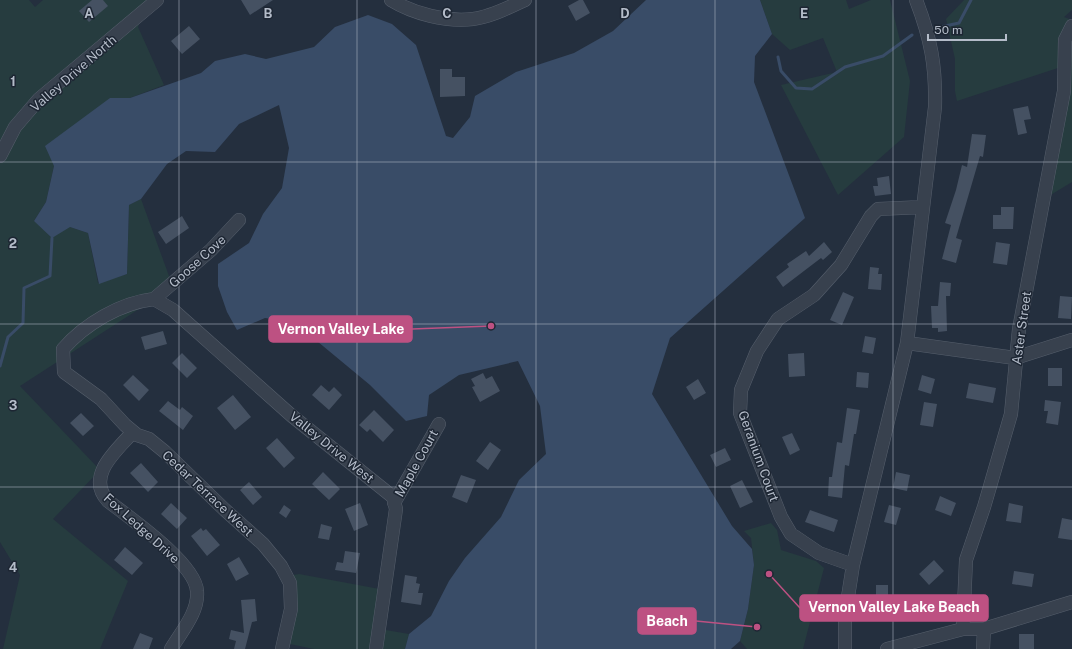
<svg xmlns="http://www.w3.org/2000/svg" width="1072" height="649" font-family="'Public Sans',sans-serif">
	<rect width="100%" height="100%" fill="#242f3e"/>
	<!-- green -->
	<path fill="#263c3f" d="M 0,0 L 29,0 L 35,7 L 43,0 L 149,0 L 138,27 L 164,85 L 130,98 L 110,98 L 54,166 L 46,202 L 34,221 L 70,227 L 88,233 L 98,283 L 127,274 L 129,205 L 141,199 L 173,287 L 20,386 L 100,470 L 53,519 L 128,581 L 100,649 L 3,649 L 20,575 L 0,542 Z
		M 760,0 L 846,0 L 849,9 L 871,0 L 890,0 L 910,81 L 904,137 L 838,195 L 781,85 L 837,72 L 823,38 L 790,50 L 772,34 Z
		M 964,0 L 1072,0 L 1072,10 L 1064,17 L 1072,20 L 1072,182 L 1044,199 L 1061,67 L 957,101 L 955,91 L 955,59 L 946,19 Z
		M 771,523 L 777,530 L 781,550 L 816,561 L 824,568 L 803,649 L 747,649 L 740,641 L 748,609 L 754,565 L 751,538 L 744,531 Z
		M 299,574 L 385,590 L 380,629 L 409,634 L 405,649 L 314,649 L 280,642 L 288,576 Z"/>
	<!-- water -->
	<path fill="#394c67" d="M 646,0 L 760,0 L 772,34 L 755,56 L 754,82 L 805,218 L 670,338 L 652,394 L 732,526 L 752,549 L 754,565 L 748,609 L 740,641 L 731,649 L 405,649 L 409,634 L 431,616 L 449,581 L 465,558 L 501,517 L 519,480 L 546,454 L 540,406 L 518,361 L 459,375 L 429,395 L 427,416 L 406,421 L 370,385 L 294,322 L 265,318 L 237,330 L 227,312 L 218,286 L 218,264 L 249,243 L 263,214 L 282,188 L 289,148 L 279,105 L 239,124 L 215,152 L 186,151 L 167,164 L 141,199 L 129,205 L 127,274 L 99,284 L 88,233 L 70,227 L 52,238 L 34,221 L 46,202 L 54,166 L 45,146 L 110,98 L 130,98 L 201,73 L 215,61 L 245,54 L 266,59 L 314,47 L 335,27 L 368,15 L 392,24 L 416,45 L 446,136 L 453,138 L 470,117 L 475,96 L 516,72 L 574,53 L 613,31 Z"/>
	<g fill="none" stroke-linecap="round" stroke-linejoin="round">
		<!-- stream -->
		<path stroke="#394c67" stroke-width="3" d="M 936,28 L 959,23 L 971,0
			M 778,57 L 781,71 L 796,88 L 812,89 L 845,67 L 883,56 L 912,35
			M 0,366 L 8,337 L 23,323 L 24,288 L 50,276 L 52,238"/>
	</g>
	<!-- building -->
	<path fill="#455162" d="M 92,0 L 103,0 L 108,6 L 89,22 L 79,11 Z
		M 241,0 L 273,0 L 250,15 Z
		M 579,0 L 583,0 L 590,13 L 576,21 L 568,6 Z
		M 189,26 L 200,39 L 182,54 L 171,41 Z
		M 440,69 L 452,69 L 452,77 L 465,77 L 465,96 L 440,97 Z
		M 1028,106 L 1031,119 L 1024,120 L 1027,133 L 1018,135 L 1013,109 Z
		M 972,134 L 986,135 L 983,157 L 980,156 L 956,238 L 962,240 L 956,263 L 942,259 L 951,225 L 945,223 L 956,190 L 962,165 L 967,167 Z
		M 889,176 L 891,194 L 875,196 L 873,186 L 878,186 L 877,178 Z
		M 1001,207 L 1014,207 L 1013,229 L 993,229 L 993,215 L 1001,215 Z
		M 182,216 L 189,228 L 166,244 L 158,232 Z
		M 824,242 L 832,252 L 823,260 L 821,258 L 783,287 L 776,277 L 789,267 L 787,264 L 806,251 L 809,256 Z
		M 996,242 L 1010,244 L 1007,265 L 993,263 Z
		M 870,267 L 879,268 L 878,274 L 882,274 L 881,290 L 868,289 Z
		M 940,282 L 951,283 L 950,296 L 946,296 L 947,331 L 938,332 L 938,328 L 932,328 L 931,306 L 938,306 Z
		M 843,292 L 854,297 L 842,325 L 830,320 Z
		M 1060,296 L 1072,297 L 1071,319 L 1058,318 Z
		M 163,331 L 167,344 L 145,350 L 141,337 Z
		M 865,336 L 876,338 L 873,354 L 862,352 Z
		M 182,353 L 197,368 L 187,378 L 172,363 Z
		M 804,353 L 805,376 L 789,377 L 788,354 Z
		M 1048,368 L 1062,368 L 1062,386 L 1048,386 Z
		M 857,372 L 869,373 L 868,388 L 856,387 Z
		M 483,373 L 486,379 L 492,376 L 500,391 L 480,402 L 472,387 L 475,386 L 471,379 Z
		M 133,375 L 149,390 L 139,401 L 123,385 Z
		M 922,375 L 935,379 L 931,394 L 918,390 Z
		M 698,379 L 706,393 L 694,400 L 686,387 Z
		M 969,383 L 996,388 L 993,403 L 966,398 Z
		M 321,385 L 329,392 L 334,387 L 342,395 L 329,410 L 312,395 Z
		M 233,395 L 251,417 L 235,430 L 217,408 Z
		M 1045,400 L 1061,402 L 1058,425 L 1046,423 L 1048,411 L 1044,411 Z
		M 168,401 L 180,410 L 182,407 L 193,416 L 183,430 L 159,411 Z
		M 924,402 L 937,404 L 933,427 L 920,425 Z
		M 847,408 L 860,410 L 856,434 L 854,434 L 849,466 L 845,465 L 842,498 L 828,496 L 829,477 L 832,477 L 837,442 L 842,443 Z
		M 374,410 L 394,430 L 383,442 L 370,429 L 367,432 L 359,425 Z
		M 81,413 L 94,426 L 83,436 L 70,423 Z
		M 792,433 L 800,450 L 790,455 L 782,437 Z
		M 277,438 L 295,458 L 284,468 L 266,448 Z
		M 490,442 L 501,450 L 488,470 L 476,461 Z
		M 725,448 L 731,460 L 716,467 L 710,455 Z
		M 141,463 L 158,482 L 148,492 L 130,473 Z
		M 323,472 L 340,489 L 329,500 L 312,484 Z
		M 896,472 L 910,475 L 907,491 L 893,488 Z
		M 461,475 L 476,480 L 467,503 L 452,497 Z
		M 742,480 L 753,502 L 740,508 L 730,486 Z
		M 249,482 L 262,497 L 253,505 L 240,490 Z
		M 940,496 L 956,503 L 951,516 L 935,510 Z
		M 171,503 L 187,518 L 177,529 L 161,514 Z
		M 360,503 L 368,525 L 354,531 L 345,509 Z
		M 1009,503 L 1023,506 L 1021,523 L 1006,521 Z
		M 284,505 L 291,510 L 286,518 L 279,513 Z
		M 889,505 L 901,508 L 896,525 L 884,522 Z
		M 810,510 L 838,520 L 834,532 L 805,522 Z
		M 1062,518 L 1072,520 L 1072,540 L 1058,538 Z
		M 321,524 L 332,527 L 329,540 L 318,538 Z
		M 201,528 L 203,531 L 206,529 L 220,545 L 207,556 L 191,536 Z
		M 125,547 L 143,563 L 132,575 L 114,560 Z
		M 345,551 L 360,553 L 356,573 L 335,570 L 337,562 L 343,563 Z
		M 239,557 L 249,574 L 236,581 L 227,564 Z
		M 934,560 L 944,571 L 929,585 L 919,574 Z
		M 1014,571 L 1034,574 L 1032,587 L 1012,584 Z
		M 405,575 L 417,577 L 416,583 L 420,584 L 418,593 L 423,593 L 421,605 L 401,602 Z
		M 876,585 L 888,585 L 888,603 L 876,603 Z
		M 255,599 L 257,621 L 252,622 L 245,649 L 234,649 L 236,641 L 229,639 L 231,630 L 244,633 L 241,600 Z
		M 140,633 L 153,638 L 149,649 L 133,649 Z
		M 1019,634 L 1034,634 L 1034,649 L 1019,649 Z"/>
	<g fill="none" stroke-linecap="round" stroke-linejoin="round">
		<!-- minor casing -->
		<g stroke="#565f6c" stroke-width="14">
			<path id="minor" d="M 391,0 C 414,14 446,22 473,19 C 491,17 509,7 525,0
				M 0,156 L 15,127 L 39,99 L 157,0
				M 154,299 C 120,303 85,324 63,349 L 64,372 L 101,399 L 125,425 L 137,435 L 149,439 L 165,452 L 225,510 L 263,544 L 281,566 L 290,583 L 291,609 L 282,649
				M 154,299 L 173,310 L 292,416 L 393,497 L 396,509 L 376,649
				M 154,299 L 211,250 L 239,220
				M 907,343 L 1015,358 L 1072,340
				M 133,432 C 117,450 85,476 108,501 C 130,518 195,563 197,591 C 199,612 181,632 171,649
				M 394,503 L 439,424
				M 853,565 L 819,553 L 791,534 L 781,517 L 740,413 L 741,390 L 757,351 L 778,319 L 814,295 L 841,265 L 871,216 L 878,209 L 923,207
				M 963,629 L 966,560 L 984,507 L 1011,414 L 1019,329 L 1064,91 L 1065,40 L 1072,26
				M 845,649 L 845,616 L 853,565 L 907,343 L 935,107 C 936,66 931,39 916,0
				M 887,649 L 963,629 L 984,629 L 1072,602
				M 983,649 L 984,629"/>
		</g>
		<!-- minor -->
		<use href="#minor" stroke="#38414e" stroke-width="13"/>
	</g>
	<!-- grid -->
	<path fill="none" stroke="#b4bcc9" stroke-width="1" stroke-opacity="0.55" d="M 179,0 L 179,649M 357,0 L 357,649M 536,0 L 536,649M 715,0 L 715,649M 893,0 L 893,649M 0,162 L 1072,162M 0,324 L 1072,324M 0,487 L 1072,487"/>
	<g text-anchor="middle" stroke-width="3" stroke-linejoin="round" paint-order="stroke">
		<!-- street labels -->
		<g font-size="13" fill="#b4bcc9" stroke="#1d2633">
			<text transform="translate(73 73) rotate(-41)" y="5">Valley Drive North</text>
			<text transform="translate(197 261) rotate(-42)" y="5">Goose Cove</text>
			<text transform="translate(1021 328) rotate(-82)" y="5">Aster Street</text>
			<text transform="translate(332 447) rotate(39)" y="5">Valley Drive West</text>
			<text transform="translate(759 456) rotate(70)" y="5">Geranium Court</text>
			<text transform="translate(416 463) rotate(-61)" y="5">Maple Court</text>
			<text transform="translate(208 493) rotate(43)" y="5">Cedar Terrace West</text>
			<text transform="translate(142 528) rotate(42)" y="5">Fox Ledge Drive</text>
		</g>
	</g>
	<g font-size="13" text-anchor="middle" font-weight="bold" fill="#b4bcc9" stroke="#1d2633" stroke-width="3" stroke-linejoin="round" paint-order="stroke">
		<text x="89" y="18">A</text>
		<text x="268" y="18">B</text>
		<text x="447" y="18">C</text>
		<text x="625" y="18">D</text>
		<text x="804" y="18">E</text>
		<text x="13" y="86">1</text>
		<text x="13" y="248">2</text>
		<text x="13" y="410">3</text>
		<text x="13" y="572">4</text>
	</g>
	<!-- callouts -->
	<path fill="none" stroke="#bd5182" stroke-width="1.5" d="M491 326L412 329M769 574L800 608M757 627L696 621"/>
	<g fill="#bd5182" stroke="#1d2633" stroke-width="1.5">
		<circle cx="491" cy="326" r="4"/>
		<circle cx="769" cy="574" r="4"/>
		<circle cx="757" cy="627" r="4"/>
	</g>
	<g fill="#bd5182" stroke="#bd5182" stroke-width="1.5">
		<rect x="269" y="316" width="143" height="26" rx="4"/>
		<rect x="800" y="595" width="188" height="26" rx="4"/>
		<rect x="638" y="608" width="58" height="26" rx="4"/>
	</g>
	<g font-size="14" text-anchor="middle" font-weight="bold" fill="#fff">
		<text x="341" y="334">Vernon Valley Lake</text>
		<text x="894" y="612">Vernon Valley Lake Beach</text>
		<text x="667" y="626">Beach</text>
	</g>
	<!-- scale -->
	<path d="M928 34v6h78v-6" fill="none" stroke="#b4bcc9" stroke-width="2"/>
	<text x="934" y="34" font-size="12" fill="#b4bcc9" stroke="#1d2633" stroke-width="3" paint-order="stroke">50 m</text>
</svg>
